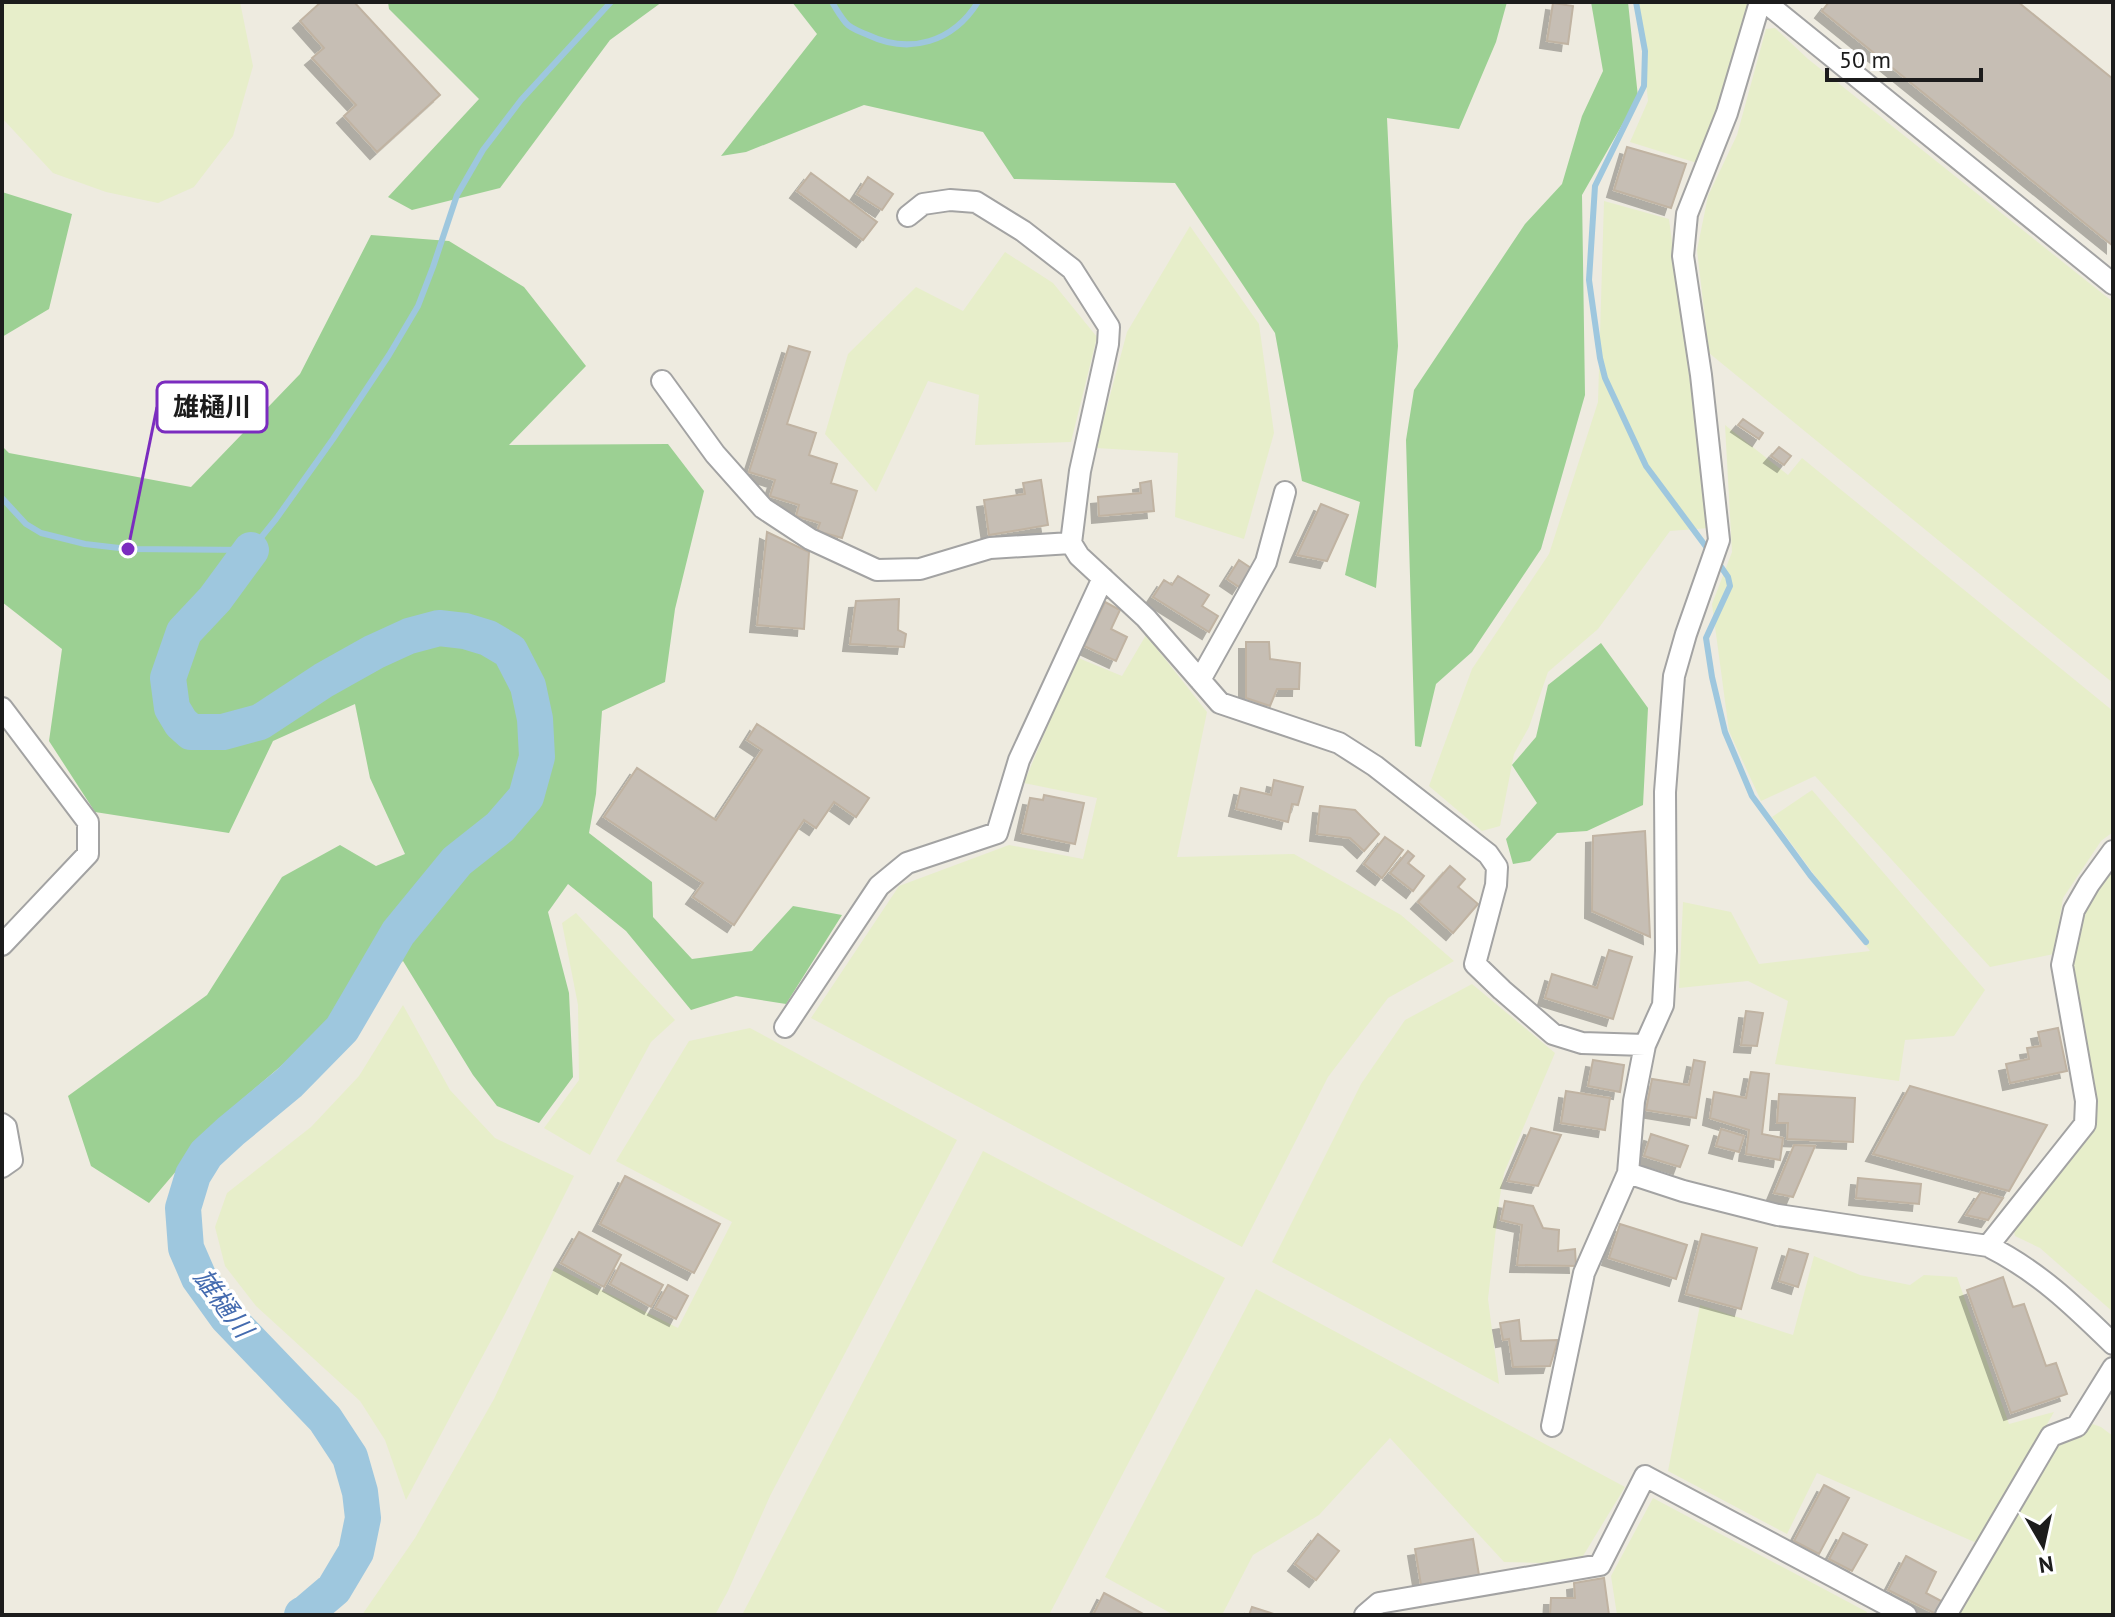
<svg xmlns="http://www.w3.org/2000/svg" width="2115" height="1617" font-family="'PT Sans','Noto Sans JP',sans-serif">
	<defs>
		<filter id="shadow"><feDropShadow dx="-7" dy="7" stdDeviation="0" flood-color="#0004"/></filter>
	</defs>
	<rect width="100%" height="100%" fill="#eeebe0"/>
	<!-- farmland -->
	<path fill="#e7eeca" d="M 2,2 L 240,2 L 253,66 L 233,136 L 194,187 L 158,203 L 106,192 L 53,173 L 2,118 Z
		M 1638,2 L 1749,2 L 1712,132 L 1697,163 L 1630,142 L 1648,101 Z
		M 1775,28 L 1808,59 L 2113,302 L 2113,683 L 1709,353 L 1697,250 L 1708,196 L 1737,135 L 1766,29 Z
		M 1604,201 L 1669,219 L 1709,528 L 1670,531 L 1598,629 L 1548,672 L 1529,727 L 1514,754 L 1500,826 L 1482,831 L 1429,786 L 1472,669 L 1549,554 L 1598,402 Z
		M 1190,226 L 1259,324 L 1274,433 L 1244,539 L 1175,517 L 1178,453 L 1096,448 L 1127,332 Z
		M 1005,252 L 1053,283 L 1097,337 L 1071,442 L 975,445 L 979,395 L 928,381 L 876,492 L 825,434 L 848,354 L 916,287 L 963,311 Z
		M 1725,425 L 1788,475 L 1802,458 L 2113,711 L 2113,832 L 2101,841 L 2063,898 L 2054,954 L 1990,967 L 1815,776 L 1761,801 L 1729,731 L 1712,604 L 1732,552 Z
		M 1146,635 L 1207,712 L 1177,857 L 1294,854 L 1401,915 L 1454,961 L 1388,998 L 1328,1077 L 1242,1247 L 811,1018 L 899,886 L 1009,845 L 1083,859 L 1097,798 L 1024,783 L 1076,657 L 1122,676 Z
		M 1812,790 L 1985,990 L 1954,1036 L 1905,1040 L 1899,1081 L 1775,1064 L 1788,1001 L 1748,981 L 1679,988 L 1683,902 L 1731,912 L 1759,964 L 1870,951 L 1772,817 Z
		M 2113,865 L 2113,1312 L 2040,1248 L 2015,1236 L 2013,1227 L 2089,1133 L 2071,967 L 2086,904 Z
		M 576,913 L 675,1020 L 651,1042 L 590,1155 L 544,1128 L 579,1080 L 578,1005 L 562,923 Z
		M 1472,984 L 1555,1053 L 1504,1173 L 1499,1202 L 1488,1299 L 1499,1384 L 1272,1262 L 1361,1084 L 1405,1020 Z
		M 403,1005 L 450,1090 L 495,1138 L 574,1176 L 505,1314 L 406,1500 L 385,1440 L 360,1401 L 256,1306 L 225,1266 L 215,1227 L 227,1193 L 311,1127 L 359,1076 Z
		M 750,1028 L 957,1140 L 770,1496 L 728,1591 L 715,1615 L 362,1615 L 415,1538 L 494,1399 L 555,1267 L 678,1328 L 732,1222 L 616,1161 L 689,1041 Z
		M 983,1151 L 1225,1278 L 1049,1615 L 742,1615 Z
		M 1814,1256 L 1860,1275 L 1910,1285 L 1924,1275 L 1957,1277 L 2009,1424 L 2054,1412 L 1979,1544 L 1817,1473 L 1787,1534 L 1668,1471 L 1700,1305 L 1793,1335 Z
		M 1256,1289 L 1625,1487 L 1583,1556 L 1543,1563 L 1504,1562 L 1390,1438 L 1319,1515 L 1253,1555 L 1222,1615 L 1174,1615 L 1105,1577 Z
		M 2087,1422 L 2101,1427 L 2113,1436 L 2113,1615 L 1953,1615 L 2058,1442 Z
		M 1653,1498 L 1867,1612 L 1866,1615 L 1617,1615 L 1611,1576 Z"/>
	<!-- forest -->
	<path fill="#9cd093" d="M 388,2 L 662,2 L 610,40 L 500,188 L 412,210 L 388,197 L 479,99 L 389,9 Z
		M 792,2 L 1507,2 L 1496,42 L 1459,129 L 1387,118 L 1398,346 L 1376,588 L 1345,575 L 1360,502 L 1302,481 L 1275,333 L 1175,183 L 1014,179 L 983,132 L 864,105 L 746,152 L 721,156 L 817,34 Z
		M 1591,2 L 1628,2 L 1638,97 L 1582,195 L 1585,395 L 1541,549 L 1472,652 L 1436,684 L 1421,747 L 1415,746 L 1406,440 L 1414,390 L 1525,224 L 1562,184 L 1582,116 L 1603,71 Z
		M 2,192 L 72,214 L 49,309 L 2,337 Z
		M 371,235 L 449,241 L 524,287 L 586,366 L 509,445 L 668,444 L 704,491 L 675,609 L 665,682 L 602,711 L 596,794 L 589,833 L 652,882 L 653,917 L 692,959 L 752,951 L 793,906 L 842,915 L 786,1004 L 736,996 L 691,1010 L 626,931 L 568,884 L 548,912 L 569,993 L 573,1077 L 539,1123 L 497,1106 L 473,1075 L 403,961 L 224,1115 L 149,1203 L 91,1166 L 68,1096 L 207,995 L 282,877 L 340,845 L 376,866 L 405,854 L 370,778 L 355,704 L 273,741 L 229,833 L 95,812 L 49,741 L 62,649 L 2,602 L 2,446 L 9,453 L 191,487 L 300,374 Z
		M 1601,643 L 1648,708 L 1643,805 L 1587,831 L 1557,833 L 1530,861 L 1513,864 L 1506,839 L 1537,803 L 1512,765 L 1536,737 L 1548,685 Z"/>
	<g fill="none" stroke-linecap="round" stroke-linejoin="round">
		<!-- stream -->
		<path stroke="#9ec7de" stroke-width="6" d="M 832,2 C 836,9 841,17 846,23 C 851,29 861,32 868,35 C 910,55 953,42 978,2
			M 1636,2 L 1645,51 L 1644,86 L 1595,186 L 1589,280 L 1600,358 L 1605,378 L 1646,466 L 1710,552
			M 2,498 L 26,524 L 41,533 L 85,544 L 128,549 L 251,550 L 276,519 L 333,439 L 389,355 L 418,306 L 433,267 L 457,195 L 483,150 L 521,100 L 611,2
			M 1717,561 L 1728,577 L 1730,586 L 1706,638 L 1712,677 L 1725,732 L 1752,796 L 1810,875 L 1866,942"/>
		<!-- river -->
		<path stroke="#9ec7de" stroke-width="36" d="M 251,550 L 215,599 L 184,632 L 168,678 L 172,708 L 181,723 L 191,732 L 223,732 L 260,722 L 324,680 L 374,652 L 409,636 L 439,628 L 465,631 L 488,638 L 510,651 L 528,686 L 535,719 L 537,757 L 526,797 L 500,827 L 457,861 L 398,933 L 342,1029 L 289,1083 L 231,1131 L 206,1154 L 193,1175 L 183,1208 L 186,1248 L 199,1278 L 227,1317 L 325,1419 L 350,1457 L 360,1492 L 363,1518 L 356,1552 L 334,1589 L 307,1612 L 302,1615"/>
	</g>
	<!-- building -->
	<path fill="#c6beb4" stroke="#c0b3a2" stroke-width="2" filter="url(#shadow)" d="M 321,2 L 354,2 L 440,95 L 377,152 L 344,116 L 356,105 L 312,58 L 324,48 L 300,21 Z
		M 1829,2 L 2018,2 L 2113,79 L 2113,246 L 1822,11 Z
		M 1553,3 L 1573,6 L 1568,44 L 1547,41 Z
		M 1627,147 L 1686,164 L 1671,208 L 1614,190 Z
		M 811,173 L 877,222 L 863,240 L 797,191 Z
		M 868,177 L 893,194 L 882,210 L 857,194 Z
		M 789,346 L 810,352 L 787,424 L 816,433 L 809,455 L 837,464 L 831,483 L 857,491 L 842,538 L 817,531 L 820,523 L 796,516 L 799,505 L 770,496 L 775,480 L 749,472 Z
		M 1743,419 L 1763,433 L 1759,439 L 1738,425 Z
		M 1779,447 L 1791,456 L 1784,465 L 1771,456 Z
		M 1041,480 L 1048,525 L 989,535 L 984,500 L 1025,494 L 1023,483 Z
		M 1151,481 L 1154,511 L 1099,516 L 1098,497 L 1141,493 L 1140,483 Z
		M 1321,504 L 1348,515 L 1327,561 L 1297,555 Z
		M 767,532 L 809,552 L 804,629 L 757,625 Z
		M 1239,560 L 1251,568 L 1239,587 L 1227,579 Z
		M 1178,576 L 1209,595 L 1202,606 L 1218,616 L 1209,632 L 1153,597 L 1164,580 L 1172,585 Z
		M 899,599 L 898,630 L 906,634 L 904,647 L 850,644 L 856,601 Z
		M 1105,602 L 1120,610 L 1111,629 L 1127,637 L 1116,661 L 1084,646 Z
		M 1246,642 L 1269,642 L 1270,659 L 1300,663 L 1299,689 L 1277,689 L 1270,706 L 1246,698 Z
		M 757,724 L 869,798 L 856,817 L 834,802 L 816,828 L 804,820 L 734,925 L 693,897 L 703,883 L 604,817 L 637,768 L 716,820 L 762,750 L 747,740 Z
		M 1274,780 L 1303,787 L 1298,805 L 1292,804 L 1288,822 L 1236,809 L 1241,788 L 1271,795 Z
		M 1044,795 L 1084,803 L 1075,844 L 1022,833 L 1030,798 L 1043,800 Z
		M 1320,806 L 1355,810 L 1379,834 L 1364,851 L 1350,838 L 1317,834 Z
		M 1645,831 L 1650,937 L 1592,911 L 1593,836 Z
		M 1385,837 L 1403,850 L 1382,878 L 1364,864 Z
		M 1408,851 L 1414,856 L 1408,863 L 1424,876 L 1413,891 L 1390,873 Z
		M 1450,866 L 1465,879 L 1458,887 L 1478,904 L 1453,933 L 1418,902 Z
		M 1609,950 L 1632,957 L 1613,1019 L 1545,998 L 1552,974 L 1597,988 Z
		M 1746,1011 L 1763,1013 L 1757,1046 L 1741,1045 Z
		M 2058,1028 L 2067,1071 L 2010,1083 L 2006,1064 L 2029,1059 L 2027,1048 L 2041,1046 L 2038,1032 Z
		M 1593,1060 L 1624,1065 L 1620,1092 L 1588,1086 Z
		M 1694,1060 L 1705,1062 L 1696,1118 L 1646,1110 L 1652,1079 L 1689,1085 Z
		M 1751,1072 L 1769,1074 L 1762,1134 L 1783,1138 L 1780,1160 L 1746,1154 L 1749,1130 L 1710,1118 L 1714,1092 L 1746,1098 Z
		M 1910,1086 L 2047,1125 L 2009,1191 L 1873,1154 Z
		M 1566,1091 L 1610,1098 L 1605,1130 L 1561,1123 Z
		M 1779,1094 L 1855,1098 L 1853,1142 L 1787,1139 L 1788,1123 L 1777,1123 Z
		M 1531,1128 L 1561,1135 L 1538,1186 L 1508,1181 Z
		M 1721,1129 L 1744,1136 L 1739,1152 L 1716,1146 Z
		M 1651,1134 L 1688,1146 L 1680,1167 L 1644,1156 Z
		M 1794,1145 L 1815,1146 L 1793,1197 L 1774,1193 Z
		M 625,1176 L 720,1224 L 694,1273 L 600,1224 Z
		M 1858,1178 L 1921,1184 L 1919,1204 L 1856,1198 Z
		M 1981,1192 L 2003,1198 L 1988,1220 L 1966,1215 Z
		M 1505,1201 L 1533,1206 L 1543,1228 L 1559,1230 L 1558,1251 L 1575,1249 L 1576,1266 L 1517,1265 L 1522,1225 L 1501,1220 Z
		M 1620,1224 L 1687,1245 L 1676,1279 L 1609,1258 Z
		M 579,1232 L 621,1255 L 604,1287 L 561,1263 Z
		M 1702,1234 L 1757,1248 L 1741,1309 L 1686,1294 Z
		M 1789,1249 L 1808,1254 L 1798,1287 L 1779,1281 Z
		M 621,1263 L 663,1285 L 651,1307 L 610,1284 Z
		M 2003,1277 L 2013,1307 L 2024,1304 L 2046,1366 L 2056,1363 L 2067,1394 L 2011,1413 L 1967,1290 Z
		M 668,1285 L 688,1296 L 676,1319 L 655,1308 Z
		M 1519,1320 L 1521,1341 L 1558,1340 L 1550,1366 L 1513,1367 L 1509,1339 L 1503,1340 L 1500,1323 Z
		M 1824,1485 L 1849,1498 L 1819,1554 L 1794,1541 Z
		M 1843,1533 L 1867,1545 L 1852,1571 L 1829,1559 Z
		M 1318,1534 L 1339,1551 L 1316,1580 L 1295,1564 Z
		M 1473,1539 L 1479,1575 L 1421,1585 L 1415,1549 Z
		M 1906,1556 L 1936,1572 L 1926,1593 L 1943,1602 L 1936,1614 L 1888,1590 Z
		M 1604,1578 L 1609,1615 L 1550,1615 L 1551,1598 L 1575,1598 L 1574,1583 Z
		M 1104,1593 L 1145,1615 L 1093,1615 Z
		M 1252,1607 L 1277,1615 L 1249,1615 Z"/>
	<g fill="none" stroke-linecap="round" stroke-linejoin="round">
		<!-- street casing -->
		<g stroke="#a3a3a3" stroke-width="24">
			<path id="street" d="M 1765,2 L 2113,284
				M 908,216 L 923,204 L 950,200 L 976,202 L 1023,231 L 1072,269 L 1109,327 L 1108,344 L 1080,471 L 1071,543 L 1079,556 L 1146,618 L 1220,703 L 1339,743 L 1375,766 L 1488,854 L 1497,867 L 1496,885 L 1475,964 L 1502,990 L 1553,1034 L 1582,1043 L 1645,1045
				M 662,381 L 715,454 L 763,508 L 810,539 L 877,570 L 920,569 L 990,548 L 1071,543
				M 1200,680 L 1266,562 L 1285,492
				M 2,708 L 88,822 L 88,854 L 2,945
				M 785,1027 L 879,886 L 907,863 L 997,833 L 1019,760 L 1103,578
				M 2,1124 L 6,1127 L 12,1160 L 2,1167
				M 1628,1173 L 1683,1191 L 1778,1215 L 1988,1246 C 2038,1271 2073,1305 2113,1344
				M 1988,1246 L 2085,1124 L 2086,1101 L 2062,965 L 2074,910 L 2089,884 L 2113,851
				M 1552,1426 L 1584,1273 L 1628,1173 L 1634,1101 L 1645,1045 L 1663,1005 L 1666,951 L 1665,792 L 1674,676 L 1686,634 L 1719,540 L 1701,375 L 1683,256 L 1687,214 L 1727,113 L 1760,2
				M 1365,1615 L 1379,1603 L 1600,1565 L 1645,1476 L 1906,1615
				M 1946,1615 L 2051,1436 L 2077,1426 L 2113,1368"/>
		</g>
		<!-- street -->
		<use href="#street" stroke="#fff" stroke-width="20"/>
	</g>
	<g text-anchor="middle" stroke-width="7" stroke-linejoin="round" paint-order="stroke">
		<!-- water labels -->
		<g font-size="26" font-style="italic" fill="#446baf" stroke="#fff">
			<text transform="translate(223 1303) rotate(53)" y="9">雄樋川</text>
		</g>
	</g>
	<!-- callouts -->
	<path fill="none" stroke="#7b2cbf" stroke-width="3" d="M128 549L157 407"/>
	<circle fill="#7b2cbf" stroke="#fff" stroke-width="3" cx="128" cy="549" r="8"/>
	<rect fill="#fff" stroke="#7b2cbf" stroke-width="3" x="157" y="382" width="110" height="50" rx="8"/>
	<g font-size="26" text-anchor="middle" font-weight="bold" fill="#1c1c1c">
		<text x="212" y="416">雄樋川</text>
	</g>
	<!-- border -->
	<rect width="2115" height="1617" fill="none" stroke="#1c1c1c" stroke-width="8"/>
	<!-- north arrow -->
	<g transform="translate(2043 1545) rotate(171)" stroke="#ffffff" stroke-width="6" paint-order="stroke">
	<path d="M0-6L14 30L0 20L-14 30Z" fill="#1c1c1c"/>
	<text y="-12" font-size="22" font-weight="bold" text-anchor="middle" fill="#1c1c1c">N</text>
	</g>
	<!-- scale -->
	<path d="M1827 68v12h154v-12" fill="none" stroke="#1c1c1c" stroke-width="4"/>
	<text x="1839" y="68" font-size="24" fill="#1c1c1c" stroke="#ffffff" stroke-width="6" paint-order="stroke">50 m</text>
</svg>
